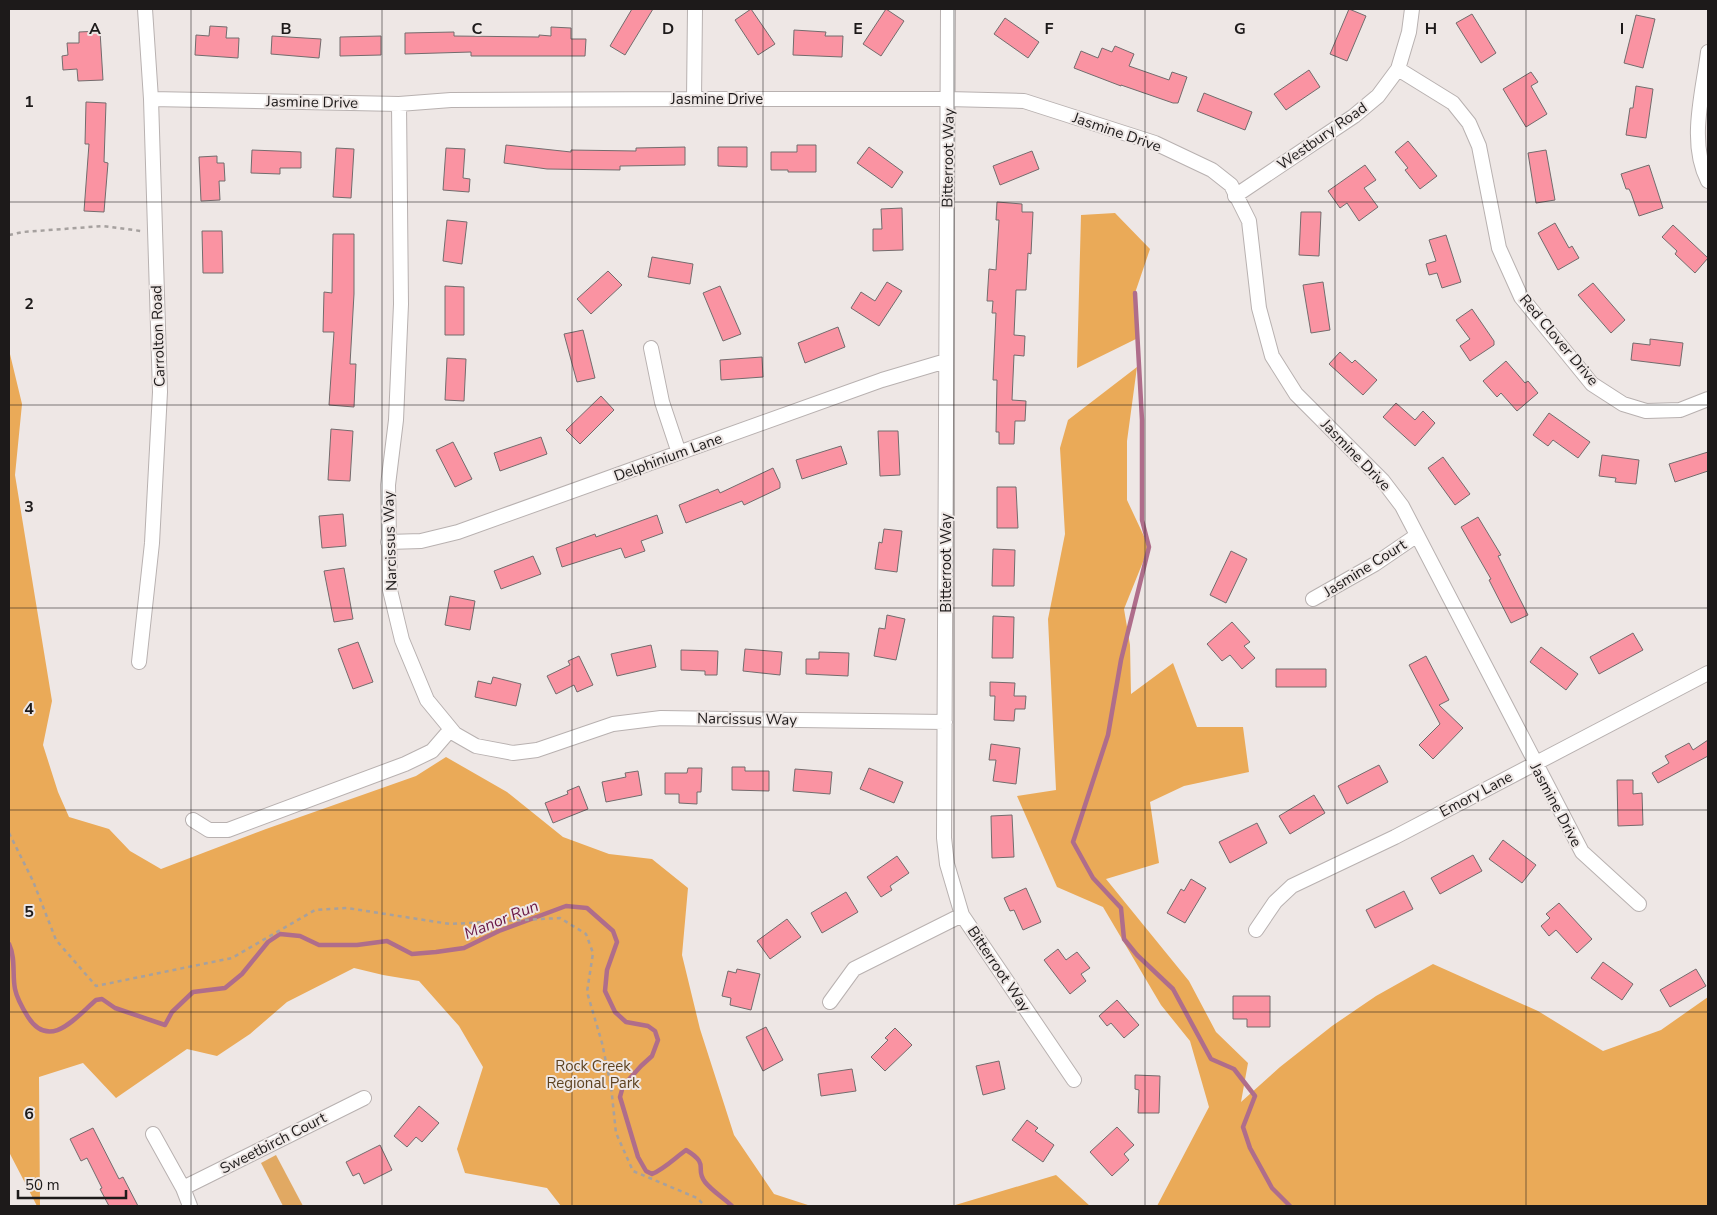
<svg xmlns="http://www.w3.org/2000/svg" width="1717" height="1215" font-family="'Nunito Sans',sans-serif">
	<rect width="100%" height="100%" fill="#eee7e5"/>
	<!-- green -->
	<path fill="#e1a963" d="M 276,1155 L 303,1206 L 283,1206 L 261,1163 Z"/>
	<!-- forest -->
	<path fill="#eaaa58" d="M 1115,213 L 1150,249 L 1135,293 L 1138,338 L 1077,368 L 1081,215 Z
		M 9,350 L 22,404 L 15,475 L 52,701 L 43,745 L 58,792 L 69,817 L 109,829 L 130,851 L 161,869 L 266,829 L 416,776 L 446,757 L 507,792 L 563,837 L 609,854 L 652,859 L 688,888 L 682,955 L 700,1029 L 734,1135 L 774,1194 L 811,1206 L 561,1206 L 547,1188 L 465,1173 L 457,1149 L 483,1067 L 459,1026 L 419,981 L 383,975 L 354,968 L 287,1002 L 250,1034 L 217,1056 L 187,1049 L 116,1098 L 83,1063 L 39,1077 L 40,1206 L 37,1206 L 9,1152 Z
		M 1137,367 L 1127,441 L 1127,500 L 1149,547 L 1124,609 L 1130,645 L 1131,694 L 1173,663 L 1197,727 L 1243,727 L 1249,772 L 1184,786 L 1150,802 L 1159,863 L 1106,879 L 1189,981 L 1216,1032 L 1248,1063 L 1241,1102 L 1280,1067 L 1332,1026 L 1376,996 L 1433,964 L 1538,1011 L 1603,1051 L 1661,1030 L 1708,997 L 1708,1206 L 1157,1206 L 1209,1107 L 1190,1041 L 1161,1005 L 1103,907 L 1057,887 L 1017,796 L 1056,790 L 1048,619 L 1065,534 L 1060,448 L 1068,420 Z
		M 1056,1175 L 1090,1206 L 952,1206 Z"/>
	<g fill="none" stroke-linecap="round" stroke-linejoin="round">
		<!-- stream -->
		<path stroke="#af6d8b" stroke-width="4.5" d="M 1135,293 L 1142,420 L 1142,520 L 1149,547 L 1121,660 L 1108,735 L 1073,842 L 1093,878 L 1121,908 L 1124,939 L 1137,955 L 1173,989 L 1211,1059 L 1234,1069 L 1255,1096 L 1243,1127 L 1250,1148 L 1272,1188 L 1290,1206
			M 9,944 C 16,959 12,974 15,989 C 17,999 23,1009 28,1017 C 50,1051 76,1017 96,1000 L 102,999 L 115,1008 L 165,1025 L 172,1012 L 193,992 L 225,988 L 242,974 L 268,942 L 280,934 L 300,936 L 319,945 L 357,945 L 387,941 L 412,954 L 436,952 L 464,948 L 499,931 L 566,906 L 587,908 L 613,931 L 617,942 L 607,970 L 605,991 L 615,1012 L 626,1022 L 648,1026 L 655,1031 L 658,1040 L 652,1056 L 641,1066 L 623,1086 L 620,1097 L 638,1157 L 646,1171 L 652,1174 C 664,1169 675,1158 686,1150 C 711,1165 694,1168 705,1182 C 712,1191 724,1198 732,1206"/>
	</g>
	<!-- building -->
	<path fill="#fa93a2" stroke="#736c6d" d="M 632,9 L 653,9 L 625,55 L 610,46 Z
		M 751,9 L 775,44 L 758,55 L 735,20 Z
		M 886,9 L 904,21 L 881,56 L 863,44 Z
		M 1349,9 L 1366,16 L 1347,61 L 1330,54 Z
		M 1472,14 L 1496,53 L 1481,63 L 1456,23 Z
		M 1636,15 L 1655,19 L 1643,68 L 1624,63 Z
		M 1005,18 L 1039,42 L 1028,58 L 994,34 Z
		M 210,26 L 227,27 L 226,38 L 239,38 L 238,58 L 195,55 L 196,35 L 209,36 Z
		M 551,27 L 571,28 L 571,39 L 586,39 L 585,56 L 471,56 L 471,52 L 405,54 L 405,33 L 454,32 L 454,36 L 539,37 L 539,35 L 551,36 Z
		M 794,30 L 826,32 L 825,36 L 843,36 L 842,57 L 793,55 Z
		M 100,31 L 103,80 L 78,81 L 77,69 L 63,70 L 62,56 L 68,55 L 67,43 L 79,43 L 79,32 Z
		M 272,36 L 321,39 L 319,58 L 271,54 Z
		M 381,36 L 381,55 L 340,56 L 340,37 Z
		M 1115,46 L 1134,54 L 1129,66 L 1169,80 L 1172,72 L 1187,77 L 1178,103 L 1173,103 L 1121,85 L 1121,86 L 1074,68 L 1081,51 L 1098,58 L 1102,48 L 1112,52 Z
		M 1309,70 L 1320,87 L 1286,110 L 1274,94 Z
		M 1531,72 L 1538,82 L 1531,86 L 1547,114 L 1526,127 L 1503,89 Z
		M 1636,86 L 1653,89 L 1646,138 L 1626,135 L 1630,108 L 1633,108 Z
		M 1204,93 L 1252,112 L 1245,130 L 1197,111 Z
		M 86,102 L 106,103 L 104,162 L 108,163 L 104,212 L 84,211 L 89,144 L 85,144 Z
		M 1408,141 L 1437,176 L 1420,189 L 1405,170 L 1408,168 L 1395,152 Z
		M 506,145 L 571,152 L 571,150 L 636,151 L 636,148 L 685,147 L 685,165 L 620,166 L 620,170 L 547,169 L 504,163 Z
		M 797,145 L 816,145 L 816,172 L 788,172 L 788,170 L 771,170 L 771,152 L 797,152 Z
		M 718,147 L 747,147 L 747,167 L 718,166 Z
		M 869,147 L 903,172 L 892,188 L 857,163 Z
		M 336,148 L 354,149 L 351,198 L 333,197 Z
		M 446,148 L 465,149 L 463,178 L 470,179 L 469,192 L 443,190 Z
		M 252,150 L 301,152 L 301,168 L 280,168 L 280,174 L 251,173 Z
		M 1546,150 L 1555,200 L 1536,203 L 1528,153 Z
		M 1032,151 L 1039,169 L 1000,185 L 993,166 Z
		M 217,156 L 217,163 L 224,163 L 225,181 L 219,181 L 220,200 L 201,201 L 199,157 Z
		M 1365,165 L 1376,180 L 1364,188 L 1378,207 L 1359,221 L 1347,203 L 1340,208 L 1328,191 Z
		M 1649,165 L 1663,208 L 1639,216 L 1631,193 L 1629,189 L 1626,189 L 1621,174 Z
		M 997,202 L 1022,204 L 1022,212 L 1033,212 L 1031,254 L 1028,253 L 1026,290 L 1016,290 L 1014,335 L 1025,336 L 1024,356 L 1014,355 L 1012,400 L 1026,401 L 1025,421 L 1015,421 L 1014,444 L 999,444 L 999,432 L 996,432 L 997,380 L 993,380 L 996,313 L 992,313 L 993,301 L 987,301 L 989,269 L 996,270 L 999,220 L 996,220 Z
		M 902,208 L 903,250 L 873,251 L 873,229 L 882,229 L 881,209 Z
		M 1301,212 L 1321,212 L 1319,256 L 1299,255 Z
		M 447,220 L 467,222 L 462,264 L 443,261 Z
		M 1555,223 L 1569,248 L 1572,246 L 1579,258 L 1558,270 L 1538,233 Z
		M 1673,225 L 1708,258 L 1695,273 L 1675,254 L 1677,251 L 1662,237 Z
		M 202,231 L 222,231 L 223,273 L 203,273 Z
		M 333,234 L 354,234 L 354,294 L 350,364 L 356,364 L 354,407 L 329,405 L 334,332 L 323,332 L 324,292 L 332,293 Z
		M 1446,235 L 1461,282 L 1442,288 L 1437,273 L 1429,275 L 1426,264 L 1436,261 L 1429,240 Z
		M 652,257 L 693,264 L 690,284 L 648,277 Z
		M 608,271 L 622,285 L 591,314 L 577,299 Z
		M 887,282 L 902,291 L 879,326 L 851,308 L 861,292 L 875,301 Z
		M 1323,282 L 1330,330 L 1311,333 L 1303,285 Z
		M 1593,283 L 1625,320 L 1611,333 L 1578,295 Z
		M 445,286 L 464,287 L 464,335 L 445,335 Z
		M 720,286 L 741,334 L 723,341 L 703,293 Z
		M 1472,309 L 1494,341 L 1494,345 L 1470,361 L 1460,346 L 1470,339 L 1456,320 Z
		M 838,327 L 845,347 L 805,363 L 798,343 Z
		M 583,330 L 595,378 L 577,382 L 564,334 Z
		M 1650,339 L 1683,343 L 1680,366 L 1631,360 L 1633,343 L 1650,345 Z
		M 1340,352 L 1352,363 L 1355,360 L 1377,380 L 1363,395 L 1329,364 Z
		M 762,357 L 763,377 L 721,380 L 720,360 Z
		M 447,358 L 466,359 L 464,401 L 445,400 Z
		M 1506,361 L 1525,383 L 1528,381 L 1538,393 L 1517,411 L 1501,393 L 1497,397 L 1483,381 Z
		M 601,396 L 614,410 L 580,444 L 566,430 Z
		M 1396,403 L 1415,420 L 1423,411 L 1435,423 L 1415,446 L 1383,417 Z
		M 1549,413 L 1590,442 L 1578,458 L 1553,440 L 1548,446 L 1533,435 Z
		M 331,429 L 353,431 L 350,481 L 328,480 Z
		M 878,431 L 898,431 L 900,475 L 880,476 Z
		M 541,437 L 547,454 L 500,471 L 494,453 Z
		M 453,442 L 472,479 L 455,487 L 436,450 Z
		M 841,446 L 847,464 L 802,479 L 796,460 Z
		M 1708,452 L 1708,471 L 1675,482 L 1669,464 Z
		M 1602,455 L 1639,460 L 1636,484 L 1615,482 L 1616,478 L 1599,476 Z
		M 1443,457 L 1470,494 L 1455,505 L 1428,468 Z
		M 773,468 L 780,483 L 780,488 L 744,505 L 742,501 L 686,523 L 679,505 L 718,489 L 720,493 Z
		M 997,487 L 1016,487 L 1018,528 L 997,528 Z
		M 343,514 L 346,546 L 322,548 L 319,516 Z
		M 657,515 L 663,533 L 641,541 L 645,551 L 625,558 L 621,548 L 562,567 L 556,548 L 595,534 L 596,537 Z
		M 1478,517 L 1501,555 L 1498,556 L 1528,615 L 1511,623 L 1489,580 L 1491,579 L 1461,527 Z
		M 884,529 L 902,531 L 897,572 L 875,569 L 879,542 L 882,543 Z
		M 993,549 L 1015,550 L 1014,586 L 992,586 Z
		M 1231,551 L 1247,559 L 1226,603 L 1210,595 Z
		M 533,556 L 541,574 L 501,589 L 494,571 Z
		M 344,568 L 353,619 L 334,622 L 324,571 Z
		M 450,596 L 475,601 L 470,630 L 445,625 Z
		M 887,615 L 905,619 L 896,660 L 874,656 L 879,628 L 885,629 Z
		M 993,616 L 1014,617 L 1013,658 L 992,658 Z
		M 1232,622 L 1250,642 L 1244,646 L 1255,658 L 1242,669 L 1230,655 L 1222,661 L 1207,644 Z
		M 1633,633 L 1643,650 L 1599,674 L 1590,657 Z
		M 358,642 L 373,682 L 353,689 L 338,649 Z
		M 651,645 L 656,667 L 617,676 L 611,654 Z
		M 1541,647 L 1578,674 L 1566,690 L 1530,662 Z
		M 745,649 L 782,652 L 780,675 L 743,671 Z
		M 681,650 L 718,651 L 717,675 L 705,675 L 705,671 L 681,670 Z
		M 819,652 L 849,653 L 848,676 L 806,674 L 806,659 L 819,659 Z
		M 579,656 L 593,685 L 577,692 L 574,685 L 556,694 L 547,676 L 570,665 L 568,661 Z
		M 1426,656 L 1449,700 L 1439,705 L 1463,728 L 1433,759 L 1419,745 L 1440,724 L 1409,665 Z
		M 1276,669 L 1326,669 L 1326,687 L 1276,687 Z
		M 493,677 L 521,684 L 516,706 L 475,697 L 478,681 L 491,684 Z
		M 990,682 L 1015,683 L 1014,696 L 1026,696 L 1025,709 L 1015,709 L 1014,721 L 994,720 L 995,696 L 990,696 Z
		M 1708,740 L 1708,756 L 1658,783 L 1652,773 L 1669,763 L 1665,756 L 1689,743 L 1693,750 Z
		M 991,744 L 1020,748 L 1016,784 L 993,781 L 996,760 L 989,760 Z
		M 1379,765 L 1388,782 L 1347,804 L 1338,786 Z
		M 732,767 L 745,767 L 745,771 L 769,771 L 769,791 L 732,790 Z
		M 688,768 L 702,768 L 701,792 L 697,792 L 697,804 L 679,803 L 679,794 L 665,794 L 665,773 L 687,773 Z
		M 869,768 L 903,782 L 894,803 L 860,789 Z
		M 795,769 L 832,772 L 830,794 L 793,791 Z
		M 638,771 L 642,795 L 606,802 L 602,782 L 626,777 L 625,773 Z
		M 1617,780 L 1633,780 L 1633,794 L 1642,793 L 1643,825 L 1618,826 Z
		M 579,786 L 588,809 L 553,823 L 545,803 L 568,794 L 567,791 Z
		M 1314,795 L 1325,813 L 1290,834 L 1279,816 Z
		M 1012,815 L 1014,857 L 992,858 L 991,816 Z
		M 1257,823 L 1267,843 L 1230,863 L 1219,842 Z
		M 1503,840 L 1536,865 L 1522,883 L 1489,859 Z
		M 1473,855 L 1482,871 L 1440,894 L 1431,878 Z
		M 897,856 L 909,873 L 890,886 L 892,890 L 881,897 L 867,877 Z
		M 1191,879 L 1206,888 L 1185,923 L 1167,913 L 1181,889 L 1184,891 Z
		M 1026,888 L 1041,922 L 1023,930 L 1014,910 L 1010,911 L 1004,898 Z
		M 1404,891 L 1413,909 L 1375,928 L 1366,910 Z
		M 846,892 L 858,912 L 822,933 L 811,913 Z
		M 1559,903 L 1592,939 L 1577,953 L 1556,930 L 1549,936 L 1541,926 L 1550,918 L 1546,914 Z
		M 787,919 L 801,937 L 770,959 L 757,941 Z
		M 1058,949 L 1066,960 L 1077,952 L 1090,968 L 1081,974 L 1086,981 L 1070,994 L 1044,960 Z
		M 1603,962 L 1633,984 L 1622,1000 L 1591,978 Z
		M 737,969 L 760,974 L 751,1010 L 730,1005 L 731,998 L 722,996 L 728,971 L 736,973 Z
		M 1696,969 L 1706,986 L 1670,1007 L 1660,990 Z
		M 1233,996 L 1270,996 L 1270,1027 L 1247,1027 L 1247,1019 L 1233,1019 Z
		M 1117,1000 L 1139,1025 L 1124,1038 L 1111,1023 L 1107,1026 L 1099,1016 Z
		M 766,1027 L 783,1060 L 763,1071 L 746,1037 Z
		M 895,1028 L 912,1045 L 885,1071 L 871,1057 L 888,1040 L 885,1038 Z
		M 999,1061 L 1005,1089 L 983,1095 L 976,1066 Z
		M 852,1069 L 856,1091 L 821,1096 L 818,1074 Z
		M 1135,1075 L 1160,1076 L 1159,1113 L 1138,1113 L 1139,1090 L 1135,1089 Z
		M 419,1106 L 439,1123 L 422,1142 L 416,1137 L 407,1147 L 394,1136 Z
		M 1027,1120 L 1038,1128 L 1035,1131 L 1054,1145 L 1043,1162 L 1012,1140 Z
		M 1117,1127 L 1134,1145 L 1124,1154 L 1129,1160 L 1112,1176 L 1090,1152 Z
		M 93,1128 L 119,1179 L 123,1177 L 138,1206 L 109,1206 L 100,1189 L 102,1188 L 87,1158 L 81,1161 L 70,1139 Z
		M 380,1145 L 392,1170 L 364,1184 L 359,1173 L 353,1176 L 346,1162 Z"/>
	<g fill="none" stroke-linecap="round" stroke-linejoin="round">
		<!-- street casing -->
		<g stroke="#b8b1b0" stroke-width="16">
			<path id="street" d="M 948,9 L 944,838 L 947,864 L 962,915 L 1074,1080
				M 1708,52 C 1703,93 1688,142 1708,181
				M 1398,69 L 1453,103 L 1469,123 L 1479,146 L 1499,248 L 1521,297 L 1592,384 L 1623,404 L 1646,411 L 1680,410 L 1708,399
				M 151,99 L 399,104 L 451,100 L 694,99 L 948,99 L 1024,101 L 1155,143 L 1212,170 L 1231,185 L 1249,221 L 1259,308 L 1272,356 L 1296,394 L 1383,481 L 1402,506 L 1582,852 L 1639,904
				M 694,99 L 695,9
				M 399,104 L 401,304 L 396,420 L 388,485 L 390,590 L 402,640 L 427,700 L 455,734 L 476,746 L 513,753 L 537,750 L 613,724 L 661,718 L 945,722
				M 1235,196 L 1354,116 L 1378,96 L 1398,69 L 1409,32 L 1412,9
				M 651,348 L 662,402 L 679,453
				M 388,542 L 421,541 L 458,532 L 882,380 L 946,361
				M 1313,599 L 1375,564 L 1416,536
				M 139,662 L 152,543 L 160,392 L 151,99 L 145,9
				M 193,820 L 209,830 L 228,830 L 405,764 L 432,751 L 451,729
				M 1256,930 L 1275,902 L 1292,886 L 1395,837 L 1708,673
				M 830,1002 L 854,969 L 962,915
				M 153,1134 L 183,1188 L 190,1206
				M 183,1188 L 364,1098"/>
		</g>
		<!-- path -->
		<path stroke="#a6a19f" stroke-width="2.5" stroke-dasharray="4 4" stroke-linecap="butt" d="M 9,235 L 23,232 L 103,226 L 141,231
			M 9,833 L 33,881 L 56,940 L 96,986 L 232,958 L 315,910 L 347,908 L 450,924 L 560,918 L 586,934 L 593,953 L 587,992 L 602,1043 L 611,1086 L 616,1133 L 633,1171 L 697,1198 L 705,1206"/>
		<!-- street -->
		<use href="#street" stroke="#fff" stroke-width="14"/>
	</g>
	<!-- grid -->
	<path fill="none" stroke="#1d1a1a" stroke-width="1" stroke-opacity="0.55" d="M 191,9 L 191,1206M 382,9 L 382,1206M 572,9 L 572,1206M 763,9 L 763,1206M 954,9 L 954,1206M 1145,9 L 1145,1206M 1335,9 L 1335,1206M 1526,9 L 1526,1206M 9,202 L 1708,202M 9,405 L 1708,405M 9,608 L 1708,608M 9,810 L 1708,810M 9,1012 L 1708,1012"/>
	<g text-anchor="middle" stroke-width="4" stroke-linejoin="round" paint-order="stroke">
		<!-- street labels -->
		<g font-size="15" fill="#1d1a1a" stroke="#eee7e5">
			<text x="717" y="104">Jasmine Drive</text>
			<text transform="translate(312 102) rotate(1)" y="5">Jasmine Drive</text>
			<text transform="translate(1117 132) rotate(19)" y="5">Jasmine Drive</text>
			<text transform="translate(1322 136) rotate(-35)" y="5">Westbury Road</text>
			<text transform="translate(948 158) rotate(-89)" y="5">Bitterroot Way</text>
			<text transform="translate(158 336) rotate(-92)" y="5">Carrolton Road</text>
			<text transform="translate(1559 340) rotate(50)" y="5">Red Clover Drive</text>
			<text transform="translate(1356 455) rotate(46)" y="5">Jasmine Drive</text>
			<text transform="translate(668 457) rotate(-20)" y="5">Delphinium Lane</text>
			<text transform="translate(390 541) rotate(-92)" y="5">Narcissus Way</text>
			<text transform="translate(946 563) rotate(-90)" y="5">Bitterroot Way</text>
			<text transform="translate(1365 568) rotate(-32)" y="5">Jasmine Court</text>
			<text transform="translate(747 719) rotate(1)" y="5">Narcissus Way</text>
			<text transform="translate(1476 794) rotate(-28)" y="5">Emory Lane</text>
			<text transform="translate(1556 805) rotate(62)" y="5">Jasmine Drive</text>
			<text transform="translate(999 969) rotate(56)" y="5">Bitterroot Way</text>
			<text transform="translate(273 1143) rotate(-27)" y="5">Sweetbirch Court</text>
		</g>
		<!-- park labels -->
		<g font-size="15" fill="#5d4220" stroke="#eee7e5">
			<text x="593" y="1071">Rock Creek<tspan x="593" dy="17">Regional Park</tspan></text>
		</g>
		<!-- water labels -->
		<g font-size="16" font-style="italic" fill="#691744" stroke="#eee7e5">
			<text transform="translate(501 919) rotate(-22)" y="6">Manor Run</text>
		</g>
	</g>
	<g font-size="16" text-anchor="middle" font-weight="bold" fill="#1d1a1a" stroke="#eee7e5" stroke-width="4" stroke-linejoin="round" paint-order="stroke">
		<text x="95" y="34">A</text>
		<text x="286" y="34">B</text>
		<text x="477" y="34">C</text>
		<text x="668" y="34">D</text>
		<text x="858" y="34">E</text>
		<text x="1049" y="34">F</text>
		<text x="1240" y="34">G</text>
		<text x="1431" y="34">H</text>
		<text x="1622" y="34">I</text>
		<text x="29" y="107">1</text>
		<text x="29" y="309">2</text>
		<text x="29" y="512">3</text>
		<text x="29" y="714">4</text>
		<text x="29" y="917">5</text>
		<text x="29" y="1119">6</text>
	</g>
	<!-- border -->
	<rect width="1717" height="1215" fill="none" stroke="#1d1a1a" stroke-width="20"/>
	<!-- scale -->
	<path d="M18 1190v8h108v-8" fill="none" stroke="#1d1a1a" stroke-width="2.5"/>
	<text x="25" y="1190" font-size="15" fill="#1d1a1a" stroke="#eee7e5" stroke-width="4" paint-order="stroke">50 m</text>
</svg>
